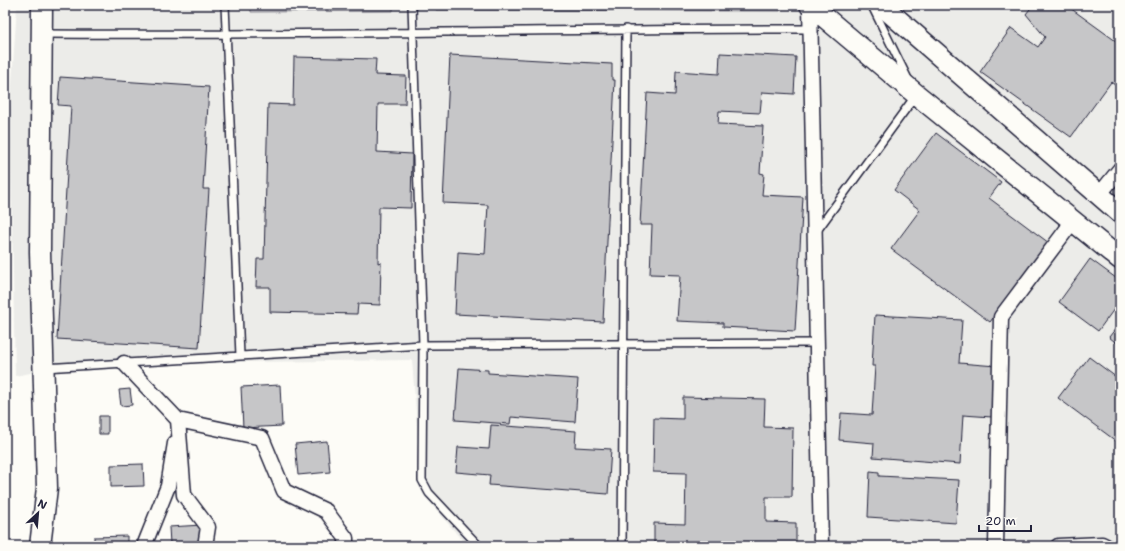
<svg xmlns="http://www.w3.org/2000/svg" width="1125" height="551" font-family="'Shantell Sans',sans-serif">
	<rect width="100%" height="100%" fill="#fdfcf7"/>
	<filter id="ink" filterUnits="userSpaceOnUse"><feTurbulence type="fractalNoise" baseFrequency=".025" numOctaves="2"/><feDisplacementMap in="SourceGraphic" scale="8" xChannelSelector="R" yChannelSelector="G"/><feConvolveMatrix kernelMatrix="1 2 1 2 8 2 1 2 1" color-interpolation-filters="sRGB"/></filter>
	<g filter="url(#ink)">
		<!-- built -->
		<path fill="#ecece9" d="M 17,5 L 1120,5 L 1120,546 L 467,546 L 422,493 L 412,360 L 76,364 L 15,376 L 10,112 Z"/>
		<!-- green -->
		<path fill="#dddcdb" stroke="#807f8b" d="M 251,5 L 393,5 L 393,11 L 251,12 Z
			M 436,5 L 780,5 L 780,11 L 436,10 Z"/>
		<!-- building -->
		<path fill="#c6c6c8" stroke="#22223b" d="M 1033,5 L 1066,5 L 1120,44 L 1120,89 L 1111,82 L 1071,137 L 980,72 L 1011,28 L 1038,47 L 1045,37 L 1026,14 Z
			M 720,53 L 796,57 L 794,94 L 762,92 L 760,113 L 719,111 L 718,124 L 763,126 L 760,173 L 764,174 L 762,195 L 803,197 L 795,331 L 723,327 L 723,323 L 677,321 L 680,275 L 650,274 L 652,225 L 640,225 L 647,93 L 675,95 L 676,71 L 719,74 Z
			M 450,55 L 612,64 L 612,80 L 615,80 L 603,322 L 455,314 L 458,252 L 485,254 L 488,205 L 443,203 Z
			M 294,57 L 376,59 L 375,75 L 406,76 L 405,104 L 378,104 L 377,152 L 412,154 L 411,208 L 379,207 L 378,263 L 381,262 L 380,305 L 358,304 L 357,314 L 270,312 L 270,287 L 256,287 L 257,259 L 264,259 L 268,104 L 293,105 Z
			M 60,77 L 209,87 L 203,189 L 209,189 L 199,348 L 57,339 L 71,106 L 58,105 Z
			M 936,133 L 1001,182 L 989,198 L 1049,243 L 990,322 L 891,249 L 920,210 L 894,190 Z
			M 1090,259 L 1120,281 L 1120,301 L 1098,331 L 1059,302 Z
			M 875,315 L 962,320 L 959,363 L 996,366 L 992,417 L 963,415 L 960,464 L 873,457 L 874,443 L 839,440 L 841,413 L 872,415 L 875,366 L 872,366 Z
			M 1120,323 L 1120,346 L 1109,337 Z
			M 1089,357 L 1120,380 L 1120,444 L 1058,398 Z
			M 459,368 L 488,370 L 488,373 L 578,379 L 575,422 L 511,417 L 510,424 L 455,420 Z
			M 280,385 L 282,426 L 243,428 L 241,387 Z
			M 130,389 L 132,405 L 121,406 L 119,390 Z
			M 683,397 L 765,399 L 764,427 L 793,428 L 792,497 L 766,497 L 766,522 L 796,523 L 796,546 L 654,546 L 654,523 L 685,524 L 686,473 L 653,472 L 654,418 L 683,419 Z
			M 99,416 L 108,416 L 108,434 L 99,434 Z
			M 491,425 L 576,431 L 575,447 L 611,449 L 608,494 L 489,485 L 490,475 L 456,472 L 458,447 L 489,449 Z
			M 327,441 L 330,472 L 298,475 L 295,444 Z
			M 143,464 L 144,486 L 111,487 L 111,465 Z
			M 870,471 L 879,472 L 879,476 L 959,480 L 956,523 L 868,517 Z
			M 202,525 L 203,542 L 170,544 L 169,527 Z
			M 127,536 L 127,546 L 94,546 L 94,537 Z
			M 272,542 L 285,545 L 285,546 L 271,546 Z"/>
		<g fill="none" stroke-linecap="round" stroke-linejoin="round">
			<!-- lane casing -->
			<g stroke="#22223b" stroke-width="10">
				<path id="lane" d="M 225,5 L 240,356
					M 412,5 L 423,345 L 422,480 L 429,493 L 479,546
					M 872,6 L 908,79
					M 43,34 C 299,36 554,29 810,29
					M 816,232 L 916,95
					M 44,368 L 423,345 L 817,343
					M 622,546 L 626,29"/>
			</g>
			<!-- street casing -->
			<g stroke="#22223b" stroke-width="17">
				<path id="street" d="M 810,5 L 821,546
					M 1099,195 L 1120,169
					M 124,363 L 178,420 L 262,438 L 284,491 L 326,511 L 346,538 L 346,546
					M 178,420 L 184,495 L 208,527 L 205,546
					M 144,546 L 168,486 L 175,443
					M 996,546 L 1001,317 L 1073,221
					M 1058,546 L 1102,544 L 1106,546"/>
			</g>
			<!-- secondary casing -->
			<g stroke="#22223b" stroke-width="23">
				<path id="secondary" d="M 810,5 L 917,95 L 1120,259
					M 881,5 L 1120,213
					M 40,546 L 47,488 L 40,252 L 42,5"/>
			</g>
			<!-- lane -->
			<use href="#lane" stroke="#fdfcf7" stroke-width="7"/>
			<!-- street -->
			<use href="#street" stroke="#fdfcf7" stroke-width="14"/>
			<!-- secondary -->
			<use href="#secondary" stroke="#fdfcf7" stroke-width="20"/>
		</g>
	</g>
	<!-- margin -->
	<rect width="1125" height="551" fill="none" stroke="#fdfcf7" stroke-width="20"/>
	<rect x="10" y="10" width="1105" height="531" fill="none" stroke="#22223b" stroke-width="1.5" filter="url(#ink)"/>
	<!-- north arrow -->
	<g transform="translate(38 513) rotate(26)" stroke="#fdfcf7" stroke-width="3" paint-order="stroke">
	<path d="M0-3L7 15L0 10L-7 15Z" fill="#22223b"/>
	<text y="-6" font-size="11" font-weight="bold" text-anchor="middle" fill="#22223b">N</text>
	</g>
	<!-- scale -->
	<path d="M979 525v6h52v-6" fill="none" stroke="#22223b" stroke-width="2"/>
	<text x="985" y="525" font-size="12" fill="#22223b" stroke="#fdfcf7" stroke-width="3" paint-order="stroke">20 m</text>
</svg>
